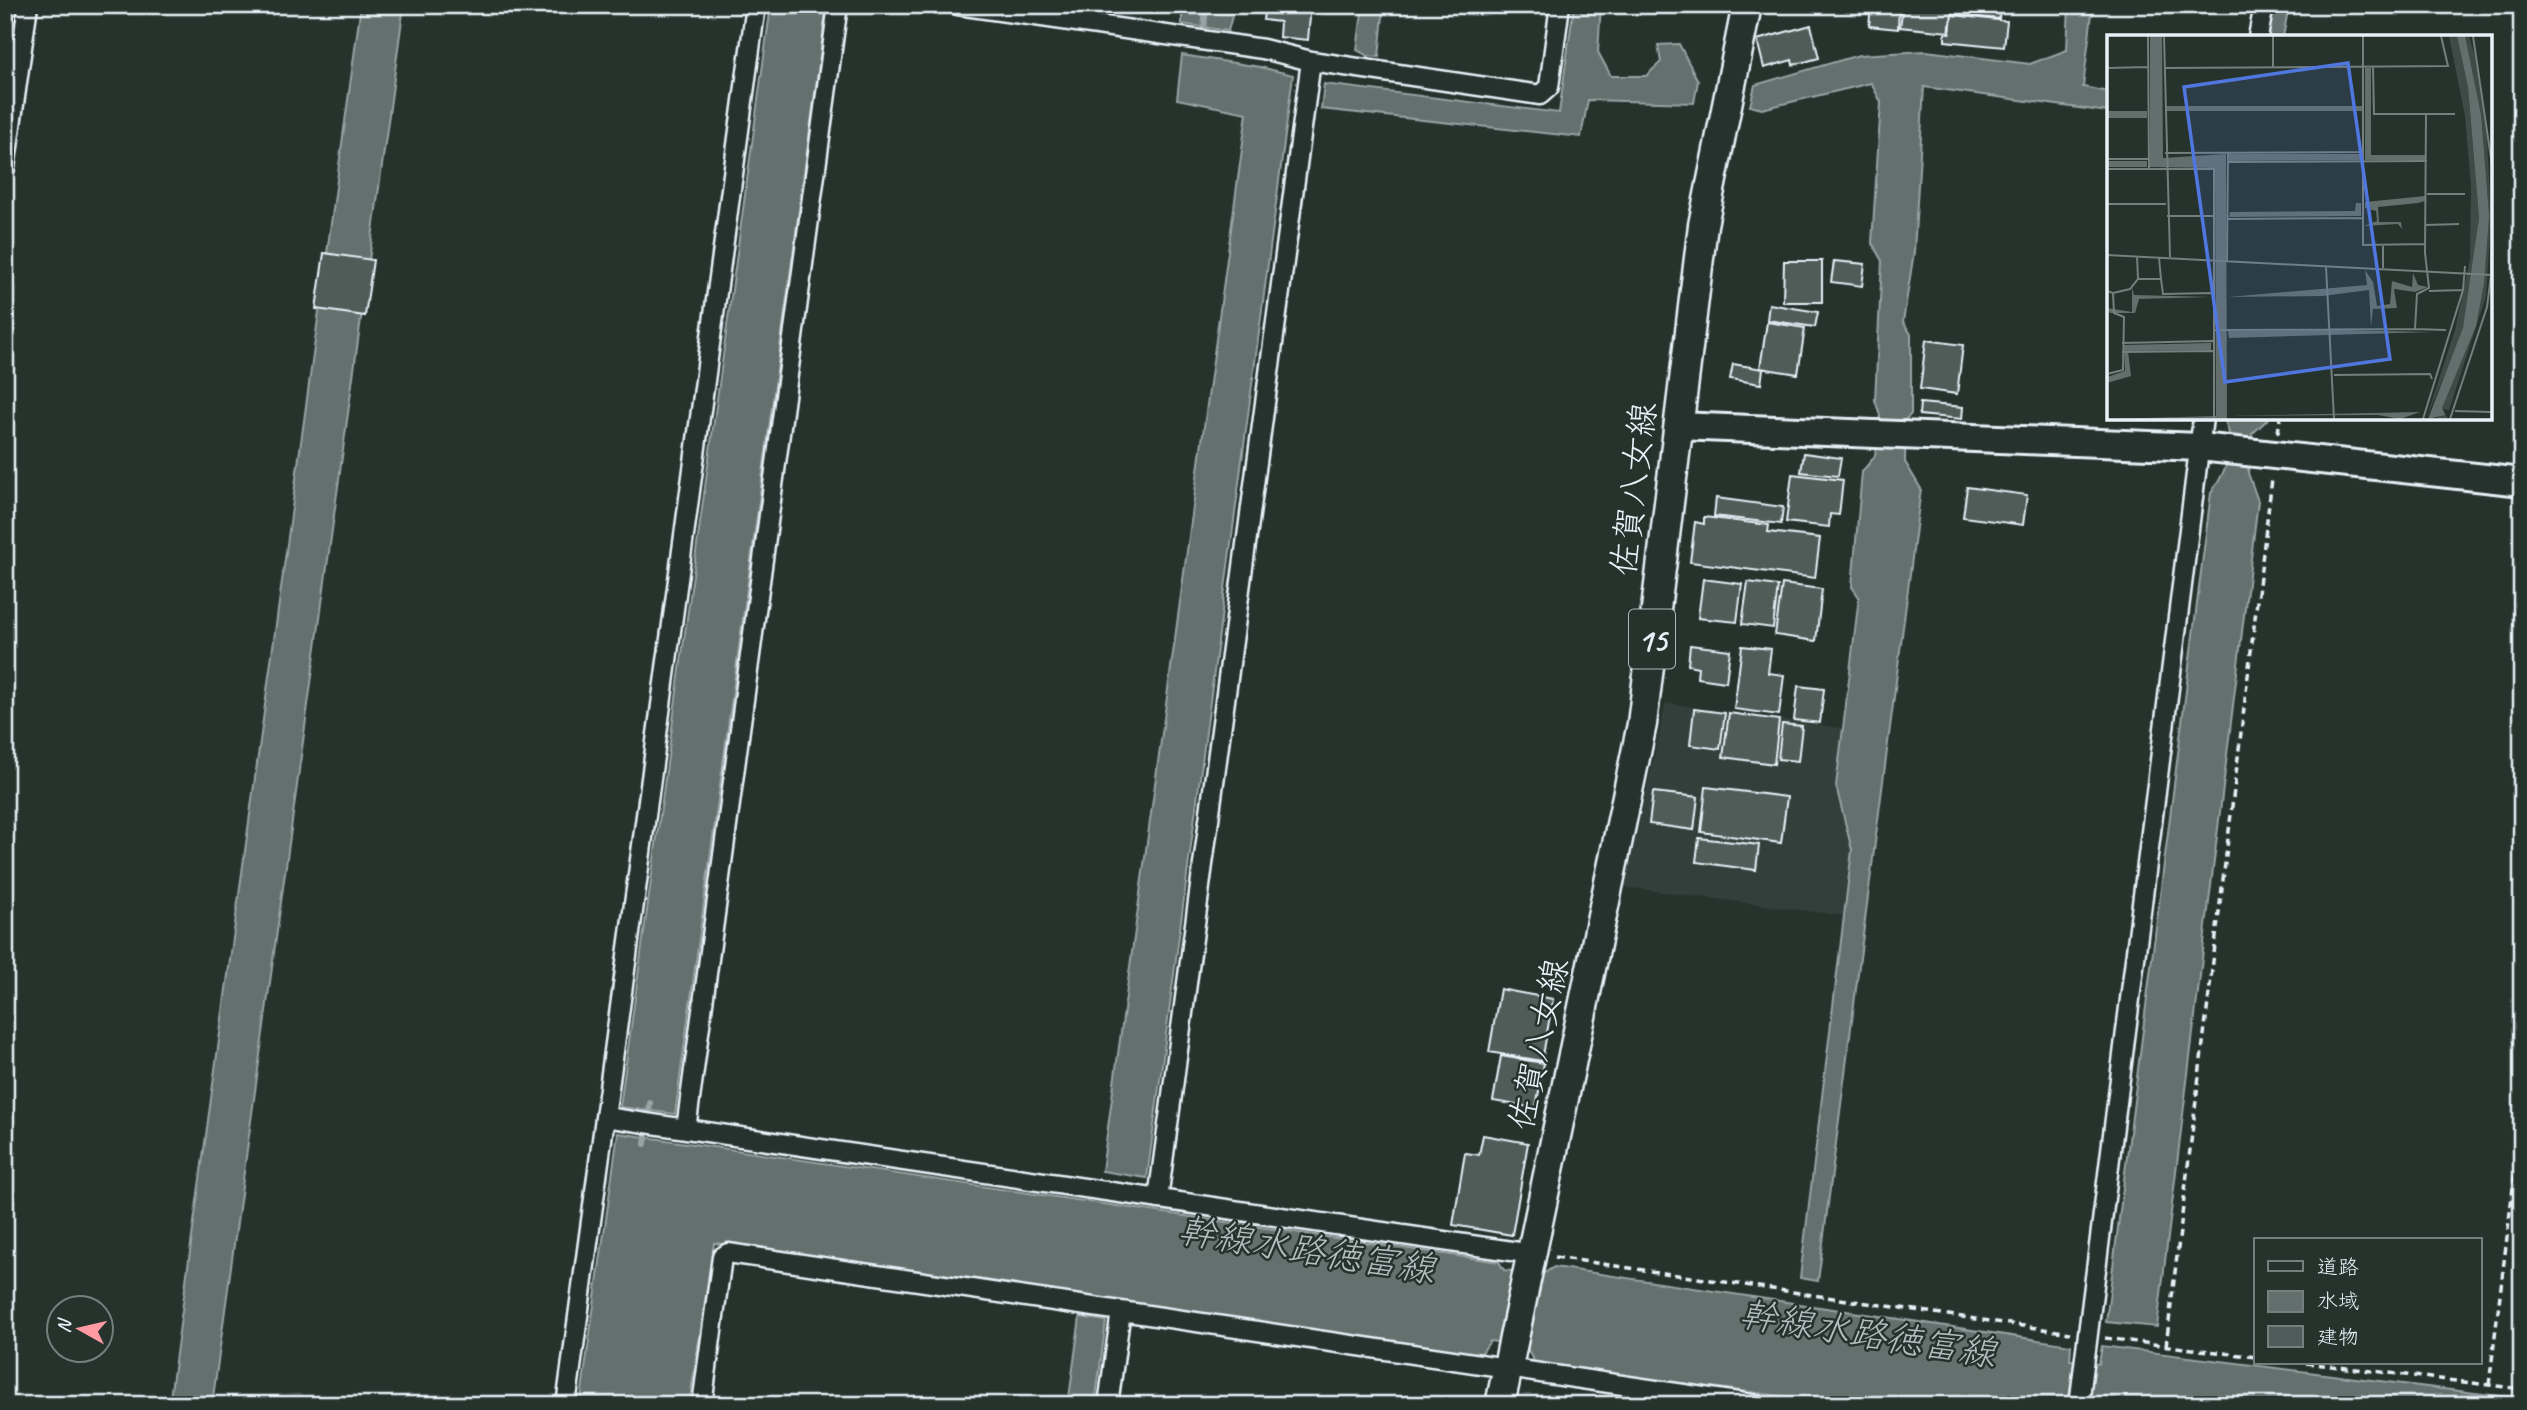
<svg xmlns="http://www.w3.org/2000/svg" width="2527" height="1410" font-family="Caveat,'Klee One',sans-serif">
	<rect width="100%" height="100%" fill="#26332d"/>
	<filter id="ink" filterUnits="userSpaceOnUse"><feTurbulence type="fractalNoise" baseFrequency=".0143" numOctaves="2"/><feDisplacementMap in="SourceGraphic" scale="14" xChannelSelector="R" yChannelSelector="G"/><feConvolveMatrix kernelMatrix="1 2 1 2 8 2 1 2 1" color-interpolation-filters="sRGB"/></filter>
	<g filter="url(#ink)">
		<!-- built -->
		<path fill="#333f3a" d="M 1666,703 L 1876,733 L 1855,917 L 1624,887 Z"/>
		<!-- water -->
		<path fill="#636f6d" stroke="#98a3a5" stroke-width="2" d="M 361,5 L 404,5 L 212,1405 L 169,1405 Z
			M 771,5 L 827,5 L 675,1114 L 620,1107 Z
			M 1182,5 L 1235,5 L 1228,31 L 1182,24 Z
			M 1363,5 L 1384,5 L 1379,57 L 1368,56 L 1357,50 Z
			M 1574,5 L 1601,5 L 1598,52 L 1611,76 L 1646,76 L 1661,62 L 1658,45 L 1679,44 L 1698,81 L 1694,103 L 1588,100 L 1581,137 L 1321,109 L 1324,84 L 1559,113 Z
			M 2069,5 L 2093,5 L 2083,87 L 2109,92 L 2109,112 L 1924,87 L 1914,252 L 1903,322 L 1911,334 L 1911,414 L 1906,419 L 1905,462 L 1921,489 L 1818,1281 L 1800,1278 L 1852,850 L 1836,786 L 1859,597 L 1852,587 L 1862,472 L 1875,456 L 1880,415 L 1875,400 L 1882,261 L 1872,243 L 1881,102 L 1871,83 L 1762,109 L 1750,106 L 1755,85 L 1859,55 L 1926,51 L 2030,64 L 2067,50 Z
			M 2273,5 L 2289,5 L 2283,37 L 2268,37 Z
			M 1182,55 L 1260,67 L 1293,75 L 1147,1178 L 1102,1171 L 1247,113 L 1177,99 Z
			M 2223,418 L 2269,418 L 2252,434 L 2248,473 L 2258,501 L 2157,1327 L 2106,1322 L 2211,493 C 2227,471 2238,443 2223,418 Z
			M 618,1133 L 1499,1262 L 1504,1270 L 1541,1275 L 1554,1267 L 2071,1345 L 2070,1360 L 2099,1364 L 2102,1346 L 2522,1399 L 2522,1405 L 1849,1405 L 1535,1364 L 1526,1346 L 1490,1341 L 1481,1354 L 714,1243 L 689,1405 L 580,1405 Z
			M 1080,1317 L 1106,1321 L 1095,1405 L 1068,1405 Z"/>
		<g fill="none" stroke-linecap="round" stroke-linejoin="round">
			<!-- stream -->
			<path stroke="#98a3a5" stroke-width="6" d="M 1204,30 L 1206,5
				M 645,1144 L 650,1103"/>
		</g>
		<!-- building -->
		<path fill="#505c59" stroke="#e8f1f8" stroke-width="2" d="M 1265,5 L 1311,5 L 1308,40 L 1279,37 L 1280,22 L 1263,20 Z
			M 1665,5 L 1713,5 L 1712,12 Z
			M 1871,5 L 1899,6 L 1898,29 L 1869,26 Z
			M 1903,5 L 1961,5 L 1959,15 L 1952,14 L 1949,32 L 1900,27 Z
			M 1962,5 L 2001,5 L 1999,19 L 1961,15 Z
			M 1952,15 L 2007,21 L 2004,47 L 1945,41 L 1945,32 L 1950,33 Z
			M 1811,25 L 1819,58 L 1793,65 L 1792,60 L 1764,68 L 1757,40 Z
			M 324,253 L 373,260 L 365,316 L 316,309 Z
			M 1784,261 L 1822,261 L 1822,302 L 1783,302 Z
			M 1834,261 L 1865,264 L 1862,286 L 1831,282 Z
			M 1769,304 L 1818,312 L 1815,327 L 1767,320 Z
			M 1767,322 L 1805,328 L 1798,374 L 1760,368 Z
			M 1926,340 L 1963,345 L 1957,394 L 1920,389 Z
			M 1733,364 L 1763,369 L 1761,384 L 1730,379 Z
			M 1920,403 L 1963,407 L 1962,419 L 1919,415 Z
			M 1804,453 L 1841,458 L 1838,476 L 1801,472 Z
			M 1792,474 L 1843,480 L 1839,515 L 1830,514 L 1829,527 L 1786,522 Z
			M 1967,487 L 2027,495 L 2023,525 L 1963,517 Z
			M 1716,498 L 1783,507 L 1781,524 L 1714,516 Z
			M 1704,517 L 1769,525 L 1768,532 L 1820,538 L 1815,578 L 1690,562 L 1695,522 L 1704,524 Z
			M 1703,579 L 1742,584 L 1737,622 L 1698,618 Z
			M 1748,582 L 1778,586 L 1773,628 L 1742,624 Z
			M 1782,584 L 1822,589 L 1816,641 L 1775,635 Z
			M 1690,645 L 1730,650 L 1726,682 L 1697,678 L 1698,667 L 1688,665 Z
			M 1742,646 L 1771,649 L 1768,673 L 1784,675 L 1779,715 L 1734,709 Z
			M 1798,686 L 1824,689 L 1820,723 L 1794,720 Z
			M 1694,709 L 1725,713 L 1720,749 L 1690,745 Z
			M 1729,713 L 1779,720 L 1774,764 L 1723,757 Z
			M 1782,724 L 1802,726 L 1798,761 L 1778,759 Z
			M 1706,787 L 1787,797 L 1781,843 L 1701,832 Z
			M 1653,792 L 1698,797 L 1694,830 L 1649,824 Z
			M 1699,838 L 1759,845 L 1756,870 L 1696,862 Z
			M 1500,989 L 1553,999 L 1542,1061 L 1489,1052 Z
			M 1501,1056 L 1544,1063 L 1536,1108 L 1493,1101 Z
			M 1483,1135 L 1528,1143 L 1512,1235 L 1453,1225 L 1465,1153 L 1479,1155 Z"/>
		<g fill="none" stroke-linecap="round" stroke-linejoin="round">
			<!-- street casing -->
			<g stroke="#e8f1f8" stroke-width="23">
				<path id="street" d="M 958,5 L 1263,49 L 1311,61 L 1540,95 L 1549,87 L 1560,5
					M 2258,37 L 2264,5
					M 5,168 L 28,5
					M 605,1117 L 1532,1254
					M 686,1129 L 838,5
					M 1158,1199 L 1311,61
					M 566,1405 L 756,5
					M 702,1405 L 722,1257 L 728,1253 L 1758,1405
					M 1108,1405 L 1121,1311
					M 2079,1405 L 2203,418"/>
			</g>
			<!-- secondary casing -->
			<g stroke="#e8f1f8" stroke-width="32">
				<path id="secondary" d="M 1678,426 L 2200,447 L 2522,482"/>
			</g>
			<!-- primary casing -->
			<g stroke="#e8f1f8" stroke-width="33">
				<path id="primary" d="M 1500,1405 L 1642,724 L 1703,225 L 1747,5"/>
			</g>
			<!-- path -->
			<path stroke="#e8f1f8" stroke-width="3.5" stroke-dasharray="7 5" stroke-linecap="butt" d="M 2278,433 L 2280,418
				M 1555,1257 L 2070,1333
				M 2105,1338 L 2256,1357
				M 2166,1346 L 2272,479
				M 2306,1363 L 2522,1389
				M 2489,1385 L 2522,1114"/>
			<!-- street -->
			<use href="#street" stroke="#26332d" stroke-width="18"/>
			<!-- secondary -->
			<use href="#secondary" stroke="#26332d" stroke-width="26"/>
			<!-- primary -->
			<use href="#primary" stroke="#26332d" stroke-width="28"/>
		</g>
	</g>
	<g text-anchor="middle" stroke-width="5" stroke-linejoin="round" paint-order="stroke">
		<!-- shield labels -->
		<rect fill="#26332d" stroke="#aeb8bb" stroke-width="2" x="1629" y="609.5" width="46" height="59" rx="5"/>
		<g font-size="33" font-weight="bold" fill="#e8f1f8">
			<text x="1652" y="651">15</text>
		</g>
		<!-- street labels -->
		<g font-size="35" fill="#e8f1f8" stroke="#26332d">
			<text transform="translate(1633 489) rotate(-83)" y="12">佐賀八女線</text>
			<text transform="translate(1538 1044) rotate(-78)" y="12">佐賀八女線</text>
		</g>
		<!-- water labels -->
		<g font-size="37" font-style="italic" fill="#b3bdc0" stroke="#26332d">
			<text transform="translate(1307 1249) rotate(9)" y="13">幹線水路徳富線</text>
			<text transform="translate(1868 1333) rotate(9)" y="13">幹線水路徳富線</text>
		</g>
	</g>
	<!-- overview -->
	<g transform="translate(2107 35)">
		<rect width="385" height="385" fill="#26332d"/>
		<path d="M 342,1 L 350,1 L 361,52 L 372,183 L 357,295 L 319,384 L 348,295 L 363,225 L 364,150 L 358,81 ZM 356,1 L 362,1 L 368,22 L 380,102 L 384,184 L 379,261 L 342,375 L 336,374 L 341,384 L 330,384 L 368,281 L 379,182 Z" fill="#3e4b47"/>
		<path d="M 43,1 L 55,1 L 56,123 L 119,119 L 120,384 L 0,384 L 109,381 L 108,133 L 43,132 ZM 350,1 L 358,1 L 374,80 L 382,181 L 377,248 L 369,291 L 335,373 L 338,380 L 321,384 L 356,293 L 372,183 L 361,52 ZM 258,33 L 264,33 L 264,120 L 318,120 L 318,125 L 258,125 ZM 59,71 L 255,71 L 255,76 L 59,76 ZM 0,76 L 40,76 L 40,83 L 0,83 ZM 122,119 L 255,119 L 255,125 L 122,126 ZM 0,126 L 40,126 L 40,132 L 0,132 ZM 318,161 L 318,166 L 311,168 L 271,172 L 272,187 L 294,187 L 295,194 L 291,189 L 257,191 L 270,186 L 269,176 L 258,173 L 258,167 ZM 249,168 L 254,168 L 254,181 L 122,182 L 123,177 L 248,176 ZM 258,235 L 266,247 L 270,271 L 283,269 L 285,246 L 305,252 L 306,238 L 311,250 L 321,252 L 308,257 L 287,254 L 290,273 L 266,274 L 264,291 L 262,255 L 216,261 L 121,262 L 260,250 ZM 25,252 L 27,260 L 104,262 L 32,264 L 28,278 L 3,278 L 0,273 L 25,277 ZM 230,295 L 326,297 L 122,303 L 121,296 ZM 104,308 L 104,315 L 21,316 L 24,341 L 0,348 L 0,342 L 18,336 L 17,310 ZM 313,377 L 293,384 L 271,380 L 123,381 Z" fill="#636f6d"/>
		<path fill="none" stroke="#747f7e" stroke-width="2" d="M 41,1 L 42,134M 57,1 L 63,222M 256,1 L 256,210 L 318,209M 366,1 L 385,130M 166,32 L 166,1M 266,32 L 267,79 L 348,79M 0,33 L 41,32M 57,33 L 341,31 L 334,1M 58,118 L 257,117M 0,124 L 42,124M 121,127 L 320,126M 0,134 L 107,134 L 107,384M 320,159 L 358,159M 0,169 L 59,169M 60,181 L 107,181M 120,184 L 256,183M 319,190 L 352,189M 0,220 L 385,240M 30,221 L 31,244M 52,223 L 54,244M 120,227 L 121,118M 219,232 L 227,384M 276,233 L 276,211M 384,241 L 385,201M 0,256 L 6,258 L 7,278 L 17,282 L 16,335 L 0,339M 322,256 L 356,255M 6,258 L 23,254 L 31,244 L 54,244 L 56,259 L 106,258M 308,294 L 339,295M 106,295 L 308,294 L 310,259 L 322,253 L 318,218 L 319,79M 15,308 L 106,306M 15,317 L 106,316M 227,340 L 323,339 L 325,344M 348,376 L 385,377M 316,384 L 356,255 L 358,231M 343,384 L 380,272 L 384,240"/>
		<path fill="#5077e0" fill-opacity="0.15" stroke="#5077e0" stroke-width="3.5" d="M 241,28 L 283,324 L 118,347 L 77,52 Z"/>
		<rect width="385" height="385" fill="none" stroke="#e8f1f8" stroke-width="3.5"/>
	</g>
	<!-- margin -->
	<rect width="2527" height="1410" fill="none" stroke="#26332d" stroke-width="28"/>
	<rect x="14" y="14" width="2499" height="1382" fill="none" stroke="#e8f1f8" stroke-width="2.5" filter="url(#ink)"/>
	<!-- legend -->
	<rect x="2254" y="1238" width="228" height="126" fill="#26332d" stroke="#747f7e" stroke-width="2"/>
	<rect x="2268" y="1261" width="35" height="10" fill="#26332d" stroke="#747f7e" stroke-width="2"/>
	<text x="2317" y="1274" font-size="21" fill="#e8f1f8">道路</text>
	<rect x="2268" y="1291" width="35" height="21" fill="#636f6d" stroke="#747f7e" stroke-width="2"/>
	<text x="2317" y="1308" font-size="21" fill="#e8f1f8">水域</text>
	<rect x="2268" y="1326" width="35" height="21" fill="#505c59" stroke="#747f7e" stroke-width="2"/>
	<text x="2317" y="1344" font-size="21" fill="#e8f1f8">建物</text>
	<!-- north arrow -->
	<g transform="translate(80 1329) rotate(278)"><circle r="33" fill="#26332d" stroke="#747f7e" stroke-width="2"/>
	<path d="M0-5L12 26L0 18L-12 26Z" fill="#ff9aa2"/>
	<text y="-10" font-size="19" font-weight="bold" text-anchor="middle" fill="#e8f1f8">N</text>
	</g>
</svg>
